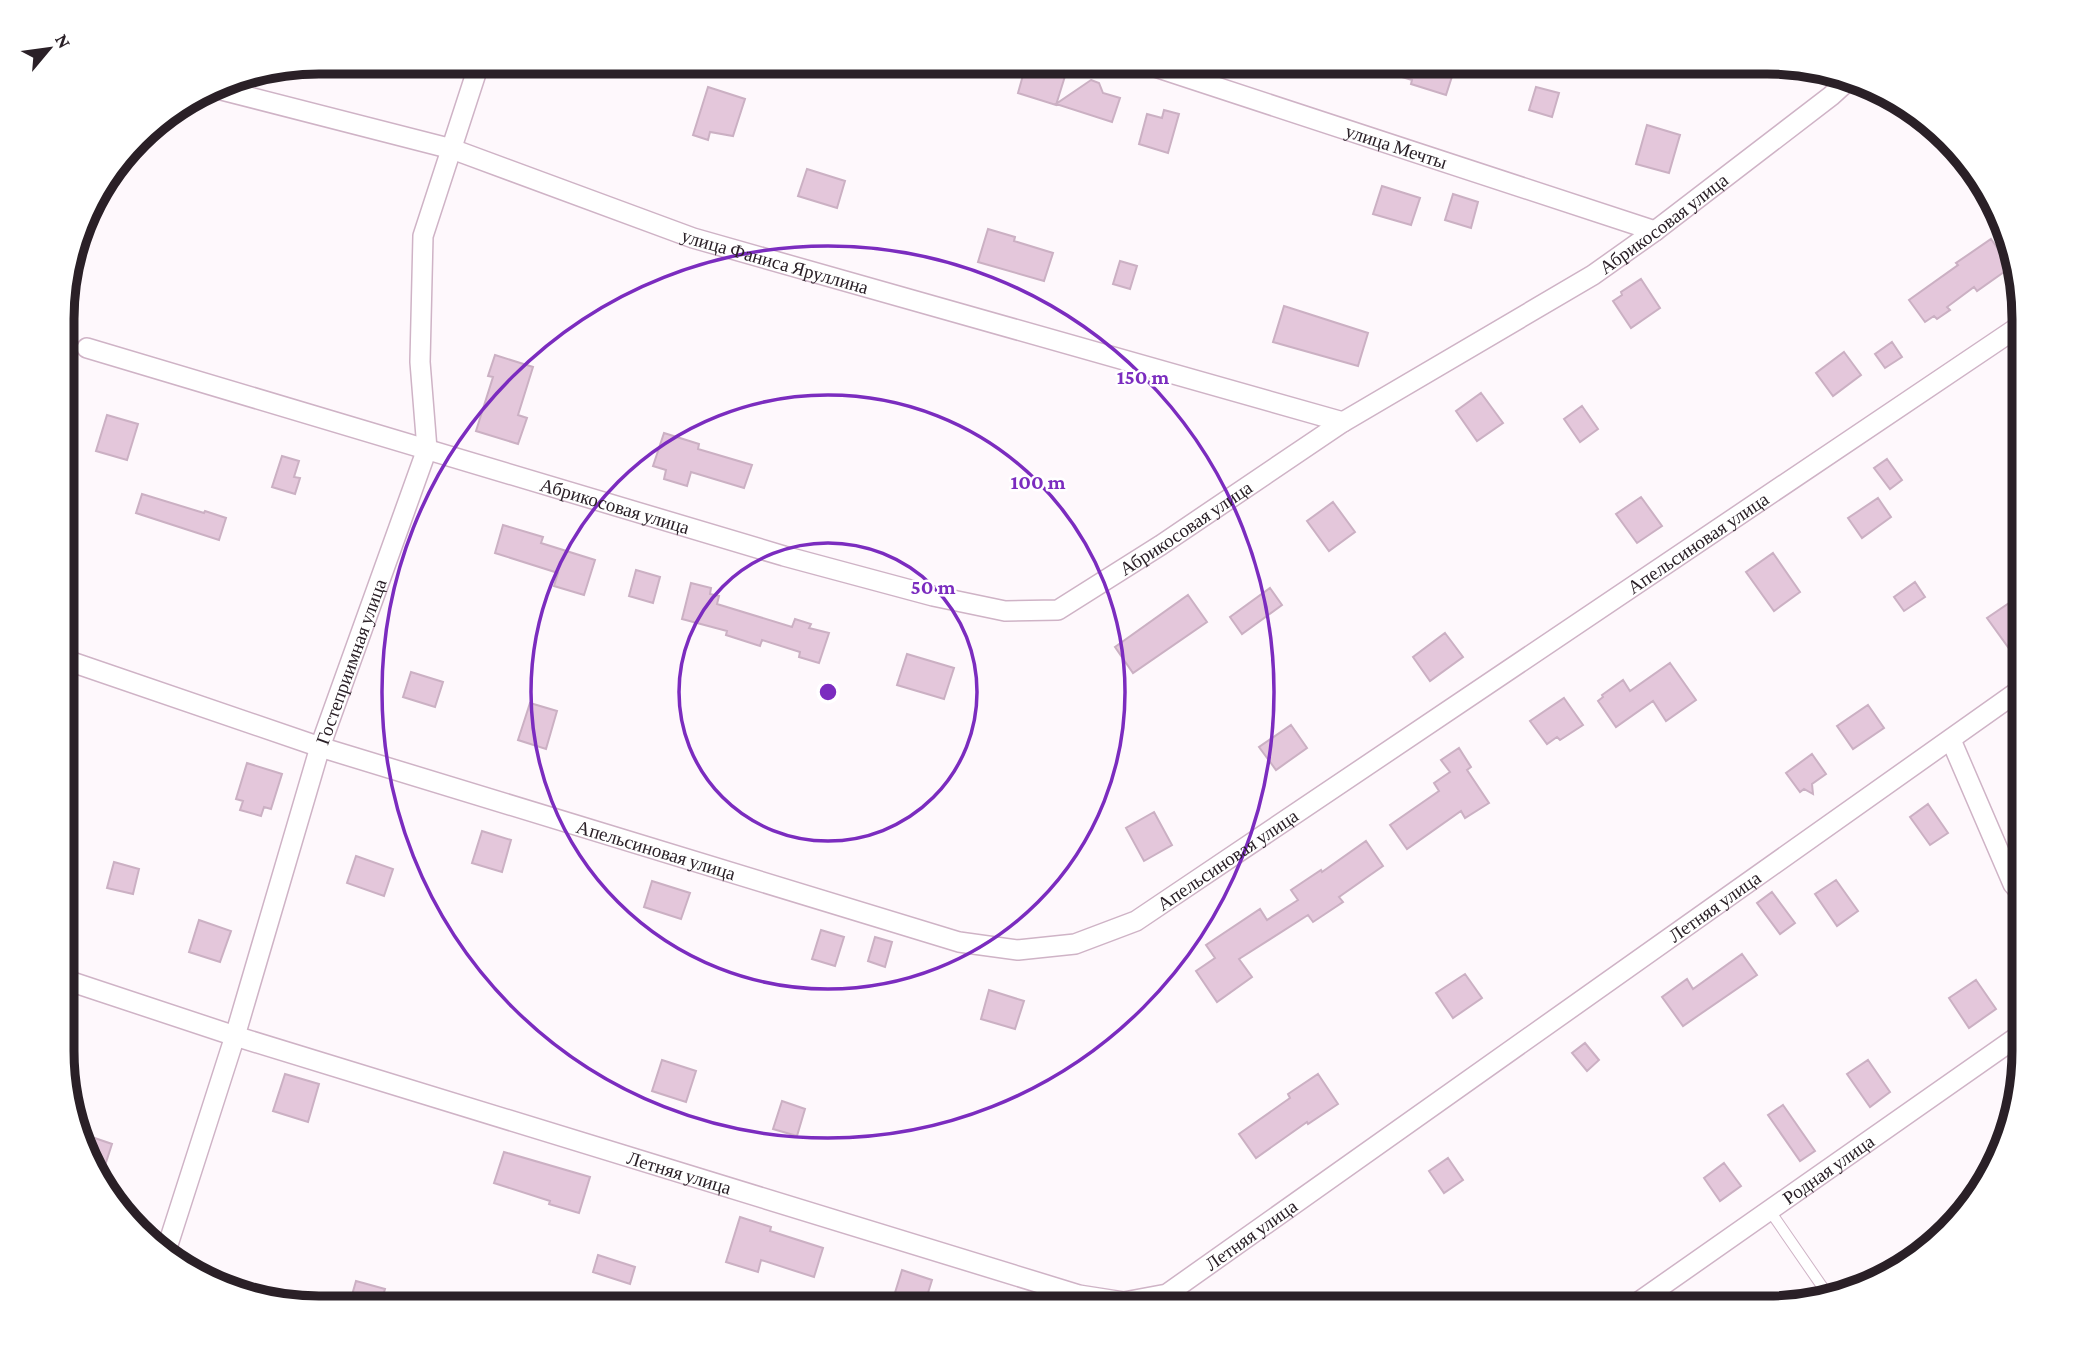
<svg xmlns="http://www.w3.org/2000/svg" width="2086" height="1370" font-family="'Crimson Pro',serif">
	<rect width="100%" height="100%" fill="#fef8fc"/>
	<!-- building -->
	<path fill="#e4c7db" stroke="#cbb0c3" stroke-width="2" d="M 1027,61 L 1066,73 L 1056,105 L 1018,93 Z
		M 1363,61 L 1457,61 L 1446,95 L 1411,84 L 1412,80 L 1362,65 Z
		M 1091,80 L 1099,83 L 1103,93 L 1120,98 L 1112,122 L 1056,104 Z
		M 708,87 L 745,99 L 733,136 L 710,132 L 708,140 L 693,135 Z
		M 1536,87 L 1559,93 L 1552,117 L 1529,110 Z
		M 1164,110 L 1179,114 L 1168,153 L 1139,144 L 1147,114 L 1162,118 Z
		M 1647,125 L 1680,135 L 1669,173 L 1636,164 Z
		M 807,169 L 845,181 L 837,208 L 798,196 Z
		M 1382,186 L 1420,198 L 1411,225 L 1373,214 Z
		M 1453,194 L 1478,202 L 1471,228 L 1445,220 Z
		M 988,229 L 1015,237 L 1014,241 L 1053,253 L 1044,281 L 978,262 Z
		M 1991,239 L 2011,267 L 1977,291 L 1974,287 L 1947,307 L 1950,310 L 1937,319 L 1934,316 L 1925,322 L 1909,300 L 1958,265 L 1956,263 Z
		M 1120,261 L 1137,266 L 1130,289 L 1113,284 Z
		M 1641,279 L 1660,308 L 1631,328 L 1613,301 L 1622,295 L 1621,292 Z
		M 1284,306 L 1368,333 L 1358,366 L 1273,342 Z
		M 1892,342 L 1902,357 L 1885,368 L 1875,354 Z
		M 1844,352 L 1861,375 L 1833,396 L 1816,373 Z
		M 495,355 L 533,367 L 518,415 L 527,418 L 518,444 L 476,431 L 493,377 L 488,376 Z
		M 1481,393 L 1503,423 L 1477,441 L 1456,411 Z
		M 1582,406 L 1598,429 L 1580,442 L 1564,419 Z
		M 107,415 L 138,424 L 127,460 L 96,451 Z
		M 664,433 L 699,444 L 698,449 L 752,465 L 744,488 L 691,472 L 687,486 L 664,479 L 666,470 L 653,466 Z
		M 282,456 L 299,461 L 294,477 L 300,478 L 295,494 L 272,487 Z
		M 1887,459 L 1902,480 L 1890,489 L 1874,468 Z
		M 142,494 L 204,513 L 205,511 L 226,518 L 219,540 L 136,513 Z
		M 1641,497 L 1662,526 L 1637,543 L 1616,514 Z
		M 1878,498 L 1891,517 L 1862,538 L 1848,518 Z
		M 1333,502 L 1355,532 L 1329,551 L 1307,521 Z
		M 503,525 L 543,537 L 541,543 L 595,560 L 584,595 L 554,586 L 558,573 L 495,553 Z
		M 1773,553 L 1800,592 L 1774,611 L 1746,572 Z
		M 636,570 L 660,577 L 653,603 L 629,596 Z
		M 1915,582 L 1925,597 L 1904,611 L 1894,597 Z
		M 691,583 L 711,588 L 710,594 L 719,596 L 717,604 L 792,627 L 795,619 L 811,624 L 809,628 L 829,633 L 819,663 L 799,657 L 800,652 L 762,640 L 760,646 L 726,635 L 727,631 L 682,619 Z
		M 1270,588 L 1282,605 L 1242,634 L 1230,617 Z
		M 2024,593 L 2024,636 L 2008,647 L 1987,618 Z
		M 1188,595 L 1207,622 L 1133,673 L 1115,647 Z
		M 1445,633 L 1463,657 L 1430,681 L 1413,657 Z
		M 907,654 L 954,668 L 944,699 L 897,685 Z
		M 1670,663 L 1696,700 L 1666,721 L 1653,701 L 1616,727 L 1598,701 L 1603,697 L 1602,695 L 1623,680 L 1630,691 Z
		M 411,672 L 443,682 L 435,707 L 403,697 Z
		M 1564,698 L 1583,725 L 1560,740 L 1557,737 L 1547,744 L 1530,721 Z
		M 530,703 L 557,711 L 546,749 L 518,740 Z
		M 1868,705 L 1884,728 L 1853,749 L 1837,726 Z
		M 1291,725 L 1307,748 L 1276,770 L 1259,747 Z
		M 1459,748 L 1471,767 L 1467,770 L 1489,803 L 1465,818 L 1461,811 L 1407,849 L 1390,825 L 1439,791 L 1434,783 L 1450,772 L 1441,760 Z
		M 1812,754 L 1826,774 L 1812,784 L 1813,794 L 1804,789 L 1800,792 L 1786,773 Z
		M 247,763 L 282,774 L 271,809 L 264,807 L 261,816 L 240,810 L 243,801 L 236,799 Z
		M 1928,804 L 1948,833 L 1930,845 L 1910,817 Z
		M 1154,812 L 1172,845 L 1144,861 L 1126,828 Z
		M 482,831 L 511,840 L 502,872 L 472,863 Z
		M 1366,841 L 1383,866 L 1339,897 L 1343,902 L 1313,922 L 1308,915 L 1239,959 L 1252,977 L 1217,1002 L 1196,971 L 1215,958 L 1206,945 L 1260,909 L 1267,920 L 1298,900 L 1291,890 L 1321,870 L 1322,872 Z
		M 356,856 L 393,869 L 384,896 L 347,883 Z
		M 114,862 L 139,869 L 133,894 L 107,888 Z
		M 1836,880 L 1858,911 L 1837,926 L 1815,894 Z
		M 652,881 L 690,893 L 681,919 L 644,907 Z
		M 1772,892 L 1795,923 L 1780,934 L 1757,903 Z
		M 199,920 L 231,931 L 220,962 L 189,952 Z
		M 821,930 L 844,937 L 835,966 L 812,959 Z
		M 875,937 L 892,942 L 885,967 L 868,961 Z
		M 1742,954 L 1757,975 L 1683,1026 L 1662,997 L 1687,979 L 1693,989 Z
		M 1465,974 L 1482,998 L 1453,1018 L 1436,993 Z
		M 1976,980 L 1996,1009 L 1969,1028 L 1949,998 Z
		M 989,990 L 1024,1001 L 1015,1029 L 981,1019 Z
		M 1585,1043 L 1599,1060 L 1587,1071 L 1572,1053 Z
		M 662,1060 L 696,1071 L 686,1102 L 652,1091 Z
		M 1868,1060 L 1890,1092 L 1870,1107 L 1847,1074 Z
		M 285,1074 L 319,1084 L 308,1122 L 273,1111 Z
		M 1318,1074 L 1338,1104 L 1308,1124 L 1307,1122 L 1256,1158 L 1239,1134 L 1290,1098 L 1288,1094 Z
		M 782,1101 L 805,1109 L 797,1136 L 773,1129 Z
		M 1783,1105 L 1815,1151 L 1800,1161 L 1768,1115 Z
		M 80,1133 L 112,1144 L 99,1184 L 96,1181 Z
		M 504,1152 L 590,1177 L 579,1213 L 549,1204 L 550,1201 L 494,1183 Z
		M 1448,1158 L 1463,1180 L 1444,1193 L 1429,1171 Z
		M 1724,1163 L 1741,1186 L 1720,1201 L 1704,1178 Z
		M 740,1217 L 771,1227 L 770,1231 L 823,1248 L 814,1277 L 761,1260 L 758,1272 L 726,1262 Z
		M 598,1255 L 635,1267 L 630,1284 L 593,1272 Z
		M 902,1270 L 932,1280 L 923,1309 L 890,1309 Z
		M 356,1281 L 385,1289 L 379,1309 L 348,1309 Z"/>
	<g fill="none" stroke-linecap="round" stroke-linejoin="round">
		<!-- lane casing -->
		<g stroke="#cfb3c6" stroke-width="12">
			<path id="lane" d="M 1770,1211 L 1828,1295"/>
		</g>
		<!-- street casing -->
		<g stroke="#cfb3c6" stroke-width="22">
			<g id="street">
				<path id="s1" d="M 1137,61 L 1655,231"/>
				<path id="s2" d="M 210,87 L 452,149 L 693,238 L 1343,422"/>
				<path id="s3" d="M 87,348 L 784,556 L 933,596 L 1005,611 L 1058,610 L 1161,545 L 1343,422 L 1593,275 L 1655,231 L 1831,96 L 1853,76"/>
				<path id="s4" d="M 63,659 L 320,747 L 959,942 L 1018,950 L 1075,944 L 1136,921 L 2024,323"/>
				<path d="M 1951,740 L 2013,884 L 2024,897"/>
				<path id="s5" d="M 63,979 L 235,1036 L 1079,1295 L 1124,1302 L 1167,1294 L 2024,687"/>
				<path id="s6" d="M 165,1254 L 235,1036 L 320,747 L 427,449 L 420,362 L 423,236 L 480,61"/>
				<path id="s7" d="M 1630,1308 L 2024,1032"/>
			</g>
		</g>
		<!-- lane -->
		<use href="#lane" stroke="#fff" stroke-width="10"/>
		<!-- street -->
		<use href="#street" stroke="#fff" stroke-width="19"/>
	</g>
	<!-- distance rings -->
	<g fill="none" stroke="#7b2cbf" stroke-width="3.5">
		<circle cx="828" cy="692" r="149"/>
		<circle cx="828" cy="692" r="297"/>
		<circle cx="828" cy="692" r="446"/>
	</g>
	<g text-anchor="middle" stroke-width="5" stroke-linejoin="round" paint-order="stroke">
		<!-- street labels -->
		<g font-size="19" fill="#2a2027" stroke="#fff">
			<text dy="7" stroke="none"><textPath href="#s1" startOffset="273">улица Мечты</textPath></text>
			<text dy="7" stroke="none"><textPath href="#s3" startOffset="1727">Абрикосовая улица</textPath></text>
			<text dy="7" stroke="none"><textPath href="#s2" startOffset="592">улица Фаниса Яруллина</textPath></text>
			<text dy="7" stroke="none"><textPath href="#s3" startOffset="551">Абрикосовая улица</textPath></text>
			<text dy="7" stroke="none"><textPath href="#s3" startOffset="1160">Абрикосовая улица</textPath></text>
			<text dy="7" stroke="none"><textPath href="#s4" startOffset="1799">Апельсиновая улица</textPath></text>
			<text dy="7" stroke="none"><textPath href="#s6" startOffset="621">Гостеприимная улица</textPath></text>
			<text dy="7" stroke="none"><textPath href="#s4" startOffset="623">Апельсиновая улица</textPath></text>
			<text dy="7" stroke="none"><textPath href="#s4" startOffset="1232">Апельсиновая улица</textPath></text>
			<text dy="7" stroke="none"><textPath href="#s5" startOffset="1824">Летняя улица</textPath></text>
			<text dy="7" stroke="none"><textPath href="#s7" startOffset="242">Родная улица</textPath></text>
			<text dy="7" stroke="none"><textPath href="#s5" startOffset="646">Летняя улица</textPath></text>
			<text dy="7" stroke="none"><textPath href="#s5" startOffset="1256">Летняя улица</textPath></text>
		</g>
	</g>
	<!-- crop -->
	<path d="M0 0H2086V1370H0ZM319 74H1767A245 245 0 0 1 2012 319V1051A245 245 0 0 1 1767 1296H319A245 245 0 0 1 74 1051V319A245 245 0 0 1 319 74Z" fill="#fff" fill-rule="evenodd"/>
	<path fill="none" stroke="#2a2027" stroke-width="9" d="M319 74H1767A245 245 0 0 1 2012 319V1051A245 245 0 0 1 1767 1296H319A245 245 0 0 1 74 1051V319A245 245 0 0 1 319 74Z"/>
	<circle cx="828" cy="692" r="10" fill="#7b2cbf" stroke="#fff" stroke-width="3.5"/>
	<g font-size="21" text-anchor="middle" font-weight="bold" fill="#7b2cbf" stroke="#fff" stroke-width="5" stroke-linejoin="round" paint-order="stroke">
		<text x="1143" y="384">150 m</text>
		<text x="1038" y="489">100 m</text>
		<text x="933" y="594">50 m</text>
	</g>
	<!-- north arrow -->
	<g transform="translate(49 49) rotate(61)" stroke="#ffffff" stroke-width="5" paint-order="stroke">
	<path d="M0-5L12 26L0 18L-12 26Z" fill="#2a2027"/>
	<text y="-10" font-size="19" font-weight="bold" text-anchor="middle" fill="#2a2027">N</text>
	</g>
</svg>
